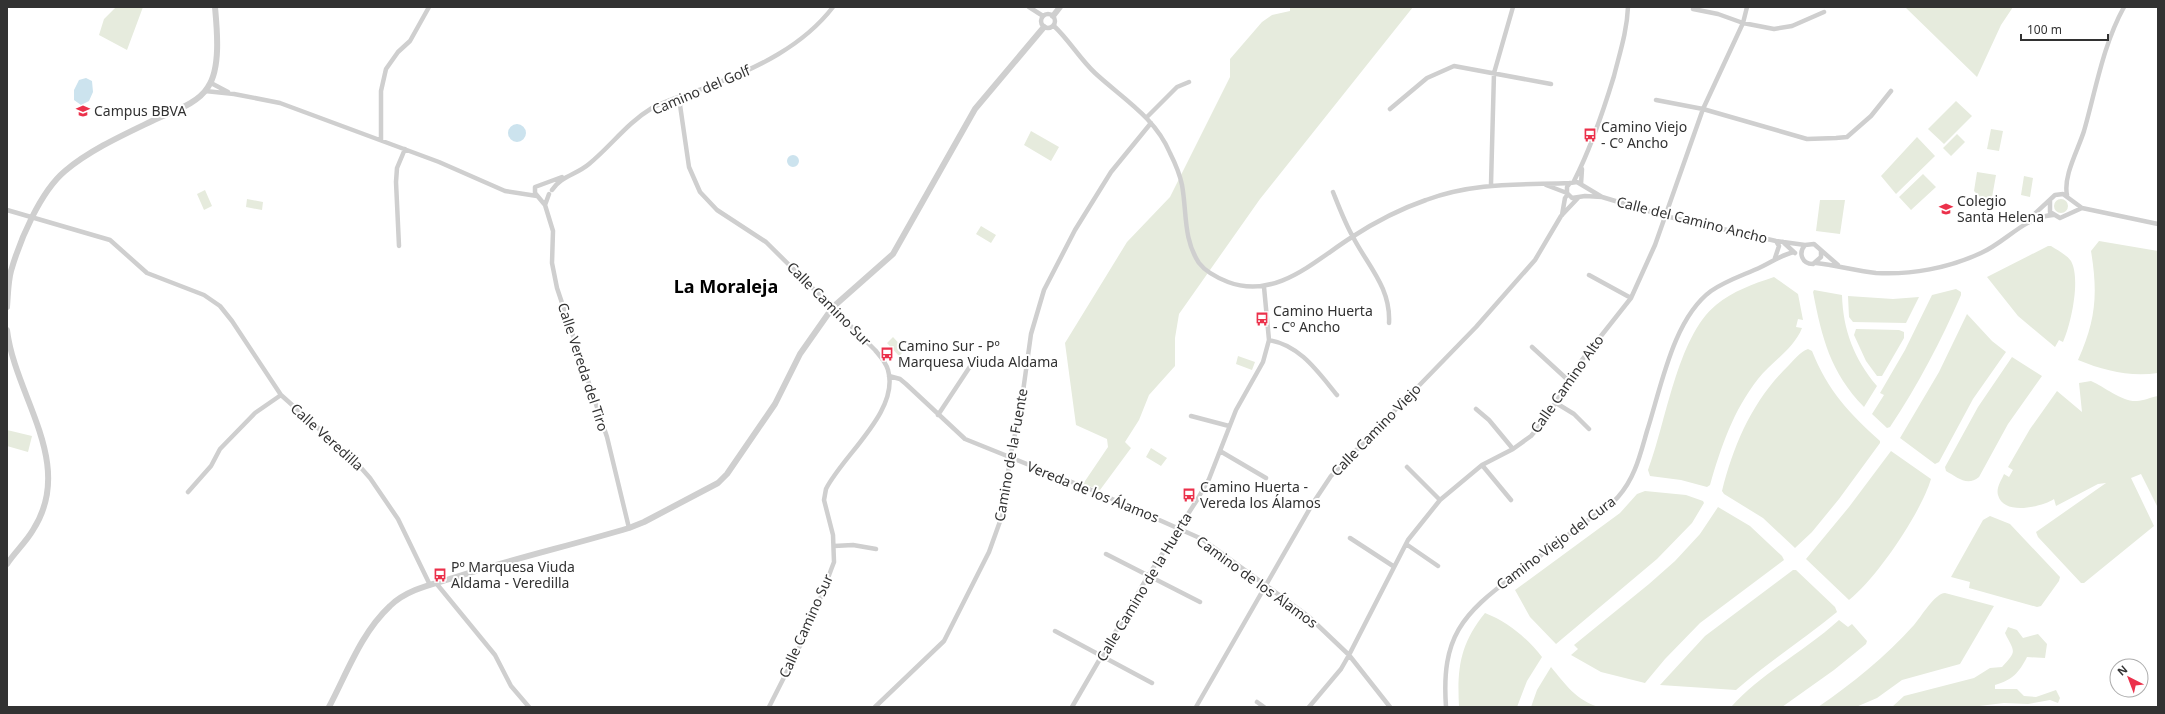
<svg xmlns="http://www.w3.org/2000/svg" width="2165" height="714" font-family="'Noto Sans',sans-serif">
	<rect width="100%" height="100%" fill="#fff"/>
	<!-- green -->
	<path fill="#e6ebdd" d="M 116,7 L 143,7 L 127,50 L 99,35 L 104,19 Z
		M 1290,7 L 1413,7 L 1260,199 L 1179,314 L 1175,338 L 1175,366 L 1149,395 L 1139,420 L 1125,442 L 1131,448 L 1100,490 L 1083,484 L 1108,447 L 1107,439 L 1076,425 L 1065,343 L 1127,242 L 1170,197 L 1230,77 L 1230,59 L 1262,22 L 1272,15 L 1290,11 Z
		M 1905,7 L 2013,7 L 2001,25 L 1977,77 Z
		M 1956,101 L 1972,116 L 1944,144 L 1928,129 Z
		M 1991,129 L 2003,131 L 1999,151 L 1987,149 Z
		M 1031,131 L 1059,147 L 1051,161 L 1024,145 Z
		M 1957,134 L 1965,142 L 1951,156 L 1943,148 Z
		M 1917,137 L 1935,156 L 1896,194 L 1881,176 Z
		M 1977,172 L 1996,175 L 1991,203 L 1983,200 L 1974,191 Z
		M 1923,174 L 1936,187 L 1911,210 L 1899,197 Z
		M 2024,176 L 2033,178 L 2030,197 L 2021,195 Z
		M 205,190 L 212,206 L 204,210 L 197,194 Z
		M 247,199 L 263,202 L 262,210 L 246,207 Z
		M2054 206a7 7 0 1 1 14 0a7 7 0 1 1-14 0Z
		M 1820,200 L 1845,200 L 1840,234 L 1816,231 Z
		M 981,226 L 996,235 L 991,243 L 976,234 Z
		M 2099,241 L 2158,251 L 2158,373 C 2130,377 2105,371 2078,360 C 2096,320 2098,294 2091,251 Z
		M 2048,246 L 2051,246 C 2057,250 2067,255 2071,261 C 2081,279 2071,324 2063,342 L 2059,340 L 2055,347 L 2018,316 L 1987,277 Z
		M 1774,277 L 1798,294 L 1803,320 L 1798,319 L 1796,327 L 1802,328 C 1794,349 1771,362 1758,379 C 1733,411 1721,447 1710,485 L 1707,487 L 1681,480 L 1650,476 L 1648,470 C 1666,423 1677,337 1716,305 C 1733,291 1753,284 1774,277 Z
		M 1956,289 L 1961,292 L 1961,295 C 1941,341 1918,385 1890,427 L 1887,428 L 1872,414 L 1884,395 L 1880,393 L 1905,350 L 1932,295 Z
		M 1814,290 L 1842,295 C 1843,330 1854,359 1877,386 L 1864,407 C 1830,372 1822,338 1813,292 Z
		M 1848,296 L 1893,299 L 1919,297 L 1906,323 L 1853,322 L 1849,317 Z
		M 1967,314 L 1992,341 L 2006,352 L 1973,399 L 1939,462 L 1935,464 L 1900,438 L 1939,372 Z
		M 1856,329 L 1899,330 L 1904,332 L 1904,338 L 1882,376 L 1877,376 L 1866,361 L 1854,335 Z
		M 893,337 L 905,350 L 899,356 L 887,343 Z
		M 1808,349 L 1812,351 C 1828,391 1849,413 1880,441 L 1880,443 L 1839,499 L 1812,532 L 1795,548 L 1763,518 L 1724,494 L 1722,491 C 1734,443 1753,400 1789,365 C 1794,360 1800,352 1808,349 Z
		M 1238,356 L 1255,362 L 1252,370 L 1236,364 Z
		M 2012,357 L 2042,376 L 2008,424 L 1979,477 C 1967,487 1957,477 1946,471 L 1945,467 L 1978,407 Z
		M 2091,381 C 2105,387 2122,402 2137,401 C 2143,401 2151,397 2158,396 L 2158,508 L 2141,474 L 2131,478 L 2154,526 L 2084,583 L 2081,583 L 2038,537 L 2036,532 L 2106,483 L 2098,484 L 2056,506 L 2054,499 C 2042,507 2003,516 1998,495 C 1996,488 2001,481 2004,474 L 2009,477 L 2013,470 L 2008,467 L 2030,429 L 2057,391 L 2082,412 L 2079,383 Z
		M 7,430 L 32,436 L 28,452 L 7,446 Z
		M 1151,448 L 1167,458 L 1161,466 L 1146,457 Z
		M 1891,451 L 1931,479 C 1921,513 1876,579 1849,600 L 1806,559 L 1849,507 Z
		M 1645,491 L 1686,495 L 1703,501 L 1704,503 L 1692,523 L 1657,559 L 1556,644 L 1530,617 L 1515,590 L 1620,513 L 1637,494 Z
		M 1718,507 L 1750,526 L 1782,556 L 1784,560 L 1700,623 L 1665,659 L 1645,683 L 1601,672 L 1571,655 L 1578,649 L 1574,645 L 1649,584 L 1675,561 L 1700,534 Z
		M 1990,516 L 2010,524 L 2060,577 L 2059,581 L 2041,606 L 2037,607 L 1969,588 L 1970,582 L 1951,577 L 1983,520 Z
		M 1793,570 L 1796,570 L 1835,607 L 1837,612 C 1804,639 1768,662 1736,690 L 1660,685 L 1705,636 Z
		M 1945,593 L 1994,606 L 1960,664 L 1902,680 L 1877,698 L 1856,707 L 1818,707 C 1853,683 1885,657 1914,625 C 1921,617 1935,593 1945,593 Z
		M 1485,613 C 1508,622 1527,638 1542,657 L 1527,681 L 1517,707 L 1459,707 C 1457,668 1460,644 1485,613 Z
		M 1839,620 L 1848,627 L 1852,624 L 1867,641 L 1866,644 L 1834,670 L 1782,707 L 1731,707 C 1763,672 1805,651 1839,620 Z
		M 2008,627 L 2017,630 L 2023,638 L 2038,634 L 2047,644 L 2045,658 L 2027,657 C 2019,673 2012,680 1995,685 L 1995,689 L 2017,689 L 2024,696 L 2036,697 L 2056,690 L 2060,698 L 2058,703 L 2050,700 L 2028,704 L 2004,703 L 1971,707 L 1892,707 L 1904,696 L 1974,678 L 1990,668 L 2002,667 C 2018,650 2014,652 2005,633 Z
		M 1551,667 C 1565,684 1577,701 1599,707 L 1531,707 L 1537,690 Z"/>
	<!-- water -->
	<path fill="#cce3ee" d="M 86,78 L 92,81 L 93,92 L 89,101 L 81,105 L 74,100 L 74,90 L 79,80 Z
		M508 133a9 9 0 1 1 18 0a9 9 0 1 1-18 0Z
		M787 161a6 6 0 1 1 12 0a6 6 0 1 1-12 0Z"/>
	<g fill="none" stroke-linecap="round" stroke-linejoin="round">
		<!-- minor -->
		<path stroke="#cfcfcf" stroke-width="4.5" d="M 1029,7 L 1043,16
			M 1693,9 L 1718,14 L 1743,23 L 1774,29 L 1792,26 L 1824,12
			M1041 21a7 7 0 1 1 14 0a7 7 0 1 1-14 0Z
			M 1054,26 C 1069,40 1080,59 1095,73 C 1122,98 1155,117 1170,153 C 1175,163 1180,175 1182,185 C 1187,212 1183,239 1199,263 C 1205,271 1218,278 1228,282 C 1276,300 1314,261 1352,237 C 1375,222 1400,209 1426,200 C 1474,182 1520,185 1570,183
			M 211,83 L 228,92
			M 205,91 L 234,94 L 280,103 L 439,162 L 505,191 L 537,196
			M 679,98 L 689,167 L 700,192 L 717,210 L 766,242 L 875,350 C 880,356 886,362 888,370 C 900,411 843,455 826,489 L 824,500 L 833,535 L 834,562 L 809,628 L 769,707
			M 1656,100 L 1703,109 L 1807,139 L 1836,138 L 1847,137 L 1871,116 L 1891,91
			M 1390,109 L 1427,78 L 1454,66 L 1551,84
			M 1147,117 L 1177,87 L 1189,82
			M 381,140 L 381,91 L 386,69 L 398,52 L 410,41 L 429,7
			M 1574,181 C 1591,148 1603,112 1614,76 C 1620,52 1627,31 1628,7
			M 1491,184 L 1494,73 L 1513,7
			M 1581,184 L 1582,169
			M 1546,185 L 1567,193
			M 552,190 C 561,176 576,175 589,164 C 611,146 627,123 652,108 C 670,98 693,93 712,85 C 757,68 803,46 833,7
			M 1333,192 C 1339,207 1345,223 1353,237 C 1368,266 1391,288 1389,323
			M 549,194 L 545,205 L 535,193 L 535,187 L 562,177
			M 2067,195 C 2063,176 2078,150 2084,131 C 2096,89 2103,45 2124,7
			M 1602,197 L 1585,196 L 1572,198 L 1567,193 L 1567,187 L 1570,183 L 1577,182 L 1602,197 L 1665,216 L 1776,241 L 1805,245
			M 2050,201 L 2050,212 L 2060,218 L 2082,208
			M 545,205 L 553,231 L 552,263 L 557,288 L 607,437 L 629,528
			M 7,210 L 110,240 L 147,273 L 204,295 L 220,306 L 232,321 L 281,395 L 355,461 L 370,478 L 398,519 L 430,585
			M 1562,215 L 1565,198 L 1568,194
			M 2029,219 L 2055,195 L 2063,194 L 2082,208 L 2158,224
			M 1783,242 L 1795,253
			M 399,246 L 396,182 L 397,168 L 405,149
			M 1821,251 L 1821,257 L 1813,264 C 1802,264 1798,253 1805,245 L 1814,244 L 1838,265
			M 1775,258 L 1779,246 L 1776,241
			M 1816,263 C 1836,265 1856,271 1876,273 C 1911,275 1949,268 1981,253 C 2006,242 2024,217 2053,215
			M 1589,275 L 1631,298
			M 1269,340 C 1300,345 1318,372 1337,395
			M 1532,347 L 1569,381
			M 889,376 L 900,379 L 906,384 L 965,439 L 1094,491 L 1202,539 L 1308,616 L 1349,655 L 1390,707
			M 1556,403 L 1574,414 L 1589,429
			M 1476,409 L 1489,420 L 1513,449
			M 938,415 L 971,365
			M 1191,416 L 1229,426
			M 1220,451 L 1266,478
			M 1482,465 L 1511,500
			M 1407,467 L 1440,500
			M 188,492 L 211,466 L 220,449 L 255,413 L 281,395
			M 1350,538 L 1393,566
			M 1406,544 L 1438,566
			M 834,546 L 853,545 L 876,549
			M 1106,554 L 1200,602
			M 436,583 L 495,655 L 511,686 L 529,707
			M 1055,631 L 1152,683
			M 1257,702 L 1264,707
			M 875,707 L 944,641 L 989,552 L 1003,513 L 1010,458 L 1021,406 L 1031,334 L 1044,290 L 1075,230 L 1111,172 L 1151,123
			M 1072,707 L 1148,576 L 1197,500 L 1209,479 L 1236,410 L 1263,362 L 1269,340 L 1264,287
			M 1196,707 L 1313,503 L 1331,476 L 1476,327 L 1535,260 L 1561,216 L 1578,198
			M 1309,707 L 1341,669 L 1349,655 L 1408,540 L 1440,500 L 1482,465 L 1513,449 L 1531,436 L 1546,418 L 1582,360 L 1631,298 L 1655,245 L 1703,109 L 1743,23 L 1747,7
			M 1446,707 C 1441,637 1462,614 1515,575 C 1537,558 1559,542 1581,525 C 1593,516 1608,508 1618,497 C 1635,478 1640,455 1647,431 C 1661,388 1673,319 1711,291 C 1727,280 1744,275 1761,267 C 1772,262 1781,255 1794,252"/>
		<!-- tertiary -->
		<path stroke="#cfcfcf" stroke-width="6" d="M 1053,16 L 1060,7
			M 7,307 C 8,295 8,282 11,271 C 20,240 40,192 65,171 C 90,150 123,135 152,121 C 170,112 197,105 208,87 C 221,68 217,29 215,7
			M 7,330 C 15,397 76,463 33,530 C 26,542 15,552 7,564
			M 329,707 C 347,673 361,633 390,606 C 407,589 434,584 456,577 C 513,559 572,545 629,528 L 644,522 L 718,483 L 727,474 L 775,404 L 800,354 L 833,307 L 893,254 L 975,109 L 1044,27"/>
	</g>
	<!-- icons -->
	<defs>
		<g id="university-bare" transform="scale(1.08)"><path d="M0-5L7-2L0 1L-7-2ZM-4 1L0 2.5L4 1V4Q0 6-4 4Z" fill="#eb314b" stroke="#fff" stroke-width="2.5" paint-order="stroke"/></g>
		<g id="bus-bare" transform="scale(1.08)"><path d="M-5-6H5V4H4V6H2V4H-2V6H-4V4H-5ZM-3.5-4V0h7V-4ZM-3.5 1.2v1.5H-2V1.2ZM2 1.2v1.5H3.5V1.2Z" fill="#eb314b" stroke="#fff" stroke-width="2.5" paint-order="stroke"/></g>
		<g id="school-bare" transform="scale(1.08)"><path d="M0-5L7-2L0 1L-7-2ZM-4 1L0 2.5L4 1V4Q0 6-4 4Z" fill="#eb314b" stroke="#fff" stroke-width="2.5" paint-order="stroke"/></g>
	</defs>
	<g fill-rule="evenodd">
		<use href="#university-bare" x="83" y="111"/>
		<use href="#bus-bare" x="1590" y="135"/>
		<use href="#school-bare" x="1946" y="209"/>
		<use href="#bus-bare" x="1262" y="319"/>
		<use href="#bus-bare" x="887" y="354"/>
		<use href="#bus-bare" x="1189" y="495"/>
		<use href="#bus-bare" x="440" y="575"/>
	</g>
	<g text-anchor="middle" stroke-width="4" stroke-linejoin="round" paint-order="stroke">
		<!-- street labels -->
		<g font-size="14" fill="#323232" stroke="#fff">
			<text transform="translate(701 90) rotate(-23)" y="5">Camino del Golf</text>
			<text transform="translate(1692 220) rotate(14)" y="5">Calle del Camino Ancho</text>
			<text transform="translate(829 304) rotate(45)" y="5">Calle Camino Sur</text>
			<text transform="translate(583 367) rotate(72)" y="5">Calle Vereda del Tiro</text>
			<text transform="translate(1567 384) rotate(-55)" y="5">Calle Camino Alto</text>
			<text transform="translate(1376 430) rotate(-46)" y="5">Calle Camino Viejo</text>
			<text transform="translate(327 437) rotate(42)" y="5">Calle Veredilla</text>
			<text transform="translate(1011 455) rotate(-80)" y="5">Camino de la Fuente</text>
			<text transform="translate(1093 492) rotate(22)" y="5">Vereda de los Álamos</text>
			<text transform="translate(1556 543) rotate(-37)" y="5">Camino Viejo del Cura</text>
			<text transform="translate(1257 582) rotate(36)" y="5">Camino de los Álamos</text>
			<text transform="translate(1144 587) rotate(-59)" y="5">Calle Camino de la Huerta</text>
			<text transform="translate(806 626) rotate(-66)" y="5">Calle Camino Sur</text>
		</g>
		<!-- poi labels -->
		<g font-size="14" fill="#323232" stroke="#fff" text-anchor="start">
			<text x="94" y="116">Campus BBVA</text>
			<text x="1601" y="132">Camino Viejo<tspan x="1601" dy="16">- Cº Ancho</tspan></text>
			<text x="1957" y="206">Colegio<tspan x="1957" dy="16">Santa Helena</tspan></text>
			<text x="1273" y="316">Camino Huerta<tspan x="1273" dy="16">- Cº Ancho</tspan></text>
			<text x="898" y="351">Camino Sur - Pº<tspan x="898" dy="16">Marquesa Viuda Aldama</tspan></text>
			<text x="1200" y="492">Camino Huerta -<tspan x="1200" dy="16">Vereda los Álamos</tspan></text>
			<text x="451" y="572">Pº Marquesa Viuda<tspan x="451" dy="16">Aldama - Veredilla</tspan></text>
		</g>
		<!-- district labels -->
		<g font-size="18" font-weight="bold" fill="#000" stroke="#fff">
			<text x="726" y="293">La Moraleja</text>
		</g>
	</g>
	<!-- border -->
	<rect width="2165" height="714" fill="none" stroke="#323232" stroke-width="16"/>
	<!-- north arrow -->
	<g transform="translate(2129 678) rotate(318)"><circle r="19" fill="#ffffff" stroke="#adadad"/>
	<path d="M0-3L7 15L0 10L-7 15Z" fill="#eb314b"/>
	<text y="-6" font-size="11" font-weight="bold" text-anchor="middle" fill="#323232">N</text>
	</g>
	<!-- scale -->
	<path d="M2021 34v6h87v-6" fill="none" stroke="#323232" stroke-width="2"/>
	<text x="2027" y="34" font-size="12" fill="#323232" stroke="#ffffff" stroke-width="3" paint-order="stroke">100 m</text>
</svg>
